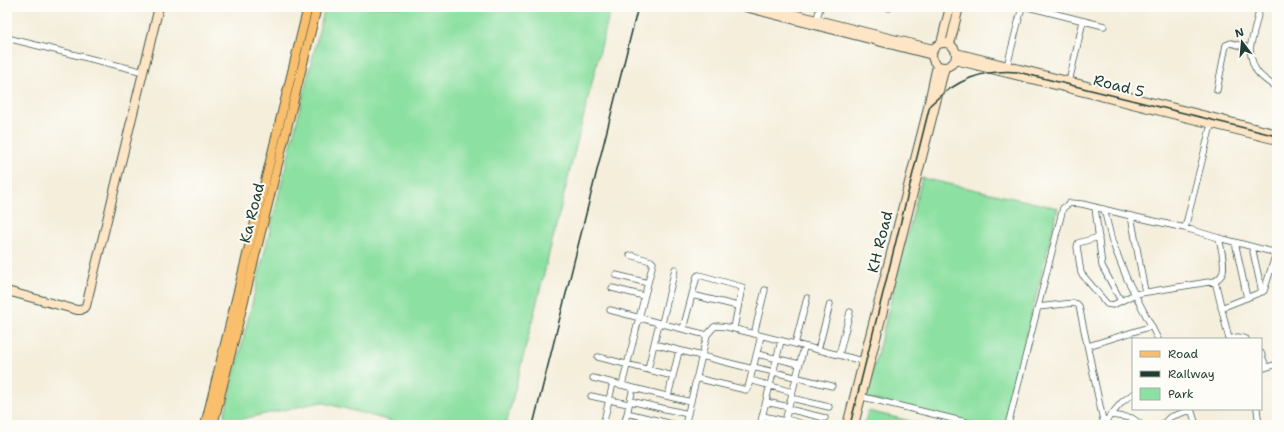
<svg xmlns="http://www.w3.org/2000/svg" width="1284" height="432" font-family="'Shantell Sans',sans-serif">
	<rect width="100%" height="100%" fill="#fdfcf7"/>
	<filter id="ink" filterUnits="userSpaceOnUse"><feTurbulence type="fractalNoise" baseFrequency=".025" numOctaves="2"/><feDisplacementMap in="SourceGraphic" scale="8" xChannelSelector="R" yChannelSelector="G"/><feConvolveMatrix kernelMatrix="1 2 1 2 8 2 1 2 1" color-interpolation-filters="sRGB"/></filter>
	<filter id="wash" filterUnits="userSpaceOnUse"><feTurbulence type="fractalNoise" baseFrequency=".012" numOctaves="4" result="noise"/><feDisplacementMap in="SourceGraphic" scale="16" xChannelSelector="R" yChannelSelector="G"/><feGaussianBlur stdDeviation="0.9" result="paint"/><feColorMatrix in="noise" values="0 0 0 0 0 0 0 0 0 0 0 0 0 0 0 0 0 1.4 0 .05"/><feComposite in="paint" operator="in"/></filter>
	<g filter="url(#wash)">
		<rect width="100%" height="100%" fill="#f4eedb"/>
		<!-- green -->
		<path fill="#8ce0a1" stroke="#568e6a" d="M 325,7 L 611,7 L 506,425 L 406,425 L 321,402 L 228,422 L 223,421 Z
			M 922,178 L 1058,208 L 1004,425 L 972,425 L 866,398 Z
			M 868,411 L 927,425 L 864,425 Z"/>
	</g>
	<g filter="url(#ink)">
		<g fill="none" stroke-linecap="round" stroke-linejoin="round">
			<!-- street casing -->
			<g stroke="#3f584d" stroke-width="7">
				<path id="street" d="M 1028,7 L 1104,26
					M 889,8 L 889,7
					M 816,22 L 820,7
					M 7,38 L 144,72
					M 1250,48 C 1252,71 1259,76 1277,88
					M 1007,66 L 1022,7
					M 1069,82 L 1083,21
					M 1217,90 L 1226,45 L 1231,43 L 1250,48 L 1260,7
					M 1095,207 L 1102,266 L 1121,301
					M 1104,209 L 1112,241 L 1127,279 L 1158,339
					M 1131,216 L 1145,292
					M 1185,228 L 1212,121
					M 1099,237 L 1078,243 L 1077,247 L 1081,273 L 1107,304 L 1113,305 L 1135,294 L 1215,281
					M 1219,238 C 1221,247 1226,267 1222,274 C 1221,277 1218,279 1215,281 L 1229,339
					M 1235,242 L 1247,298
					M 1252,247 L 1262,292
					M 616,275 L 648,283
					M 612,288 L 644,296
					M 692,295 L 683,329 L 707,335
					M 1038,307 L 1073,303 L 1077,304 L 1079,306 L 1104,425
					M 1221,308 L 1264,291 L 1276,253
					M 610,310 L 659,323
					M 662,323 L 675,269
					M 734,328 L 742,287 L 699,275 L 697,276 L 692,295 L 738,306
					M 683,329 L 659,323 L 654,344 L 753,369
					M 754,334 L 765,290
					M 1229,339 L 1238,337 L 1246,339
					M 795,344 L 807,298
					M 1088,346 L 1152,326
					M 818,350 L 830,304
					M 1261,353 L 1266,367
					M 757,354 L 799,364
					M 839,355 L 850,312
					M 598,357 L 673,376 L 668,396
					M 753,367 L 832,386
					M 648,369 L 654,344
					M 1261,369 L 1277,364
					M 673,376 L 679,351
					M 593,378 L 613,383
					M 696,378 L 746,390 L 748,388 L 761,336
					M 750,380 L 792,392
					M 622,385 L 653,263 L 651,261 L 630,255
					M 591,396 L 628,404
					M 859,396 L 978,425
					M 791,398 L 829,407
					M 630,401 L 688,414
					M 766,402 L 789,407
					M 788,409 L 825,418
					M 1191,409 L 1196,425
					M 1257,409 L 1259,425
					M 627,414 L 633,388
					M 1111,415 L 1132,418 L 1142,425
					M 763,416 L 785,421
					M 786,419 L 807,425
					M 624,423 L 633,425
					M 1104,423 L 1122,402 L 1133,394
					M 603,425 L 613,383 L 691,402
					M 624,425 L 627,414 L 631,414 L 676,425
					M 685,425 L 707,335 L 714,327 L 718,326 L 727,327 L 867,362
					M 760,425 L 781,341
					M 784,425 L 804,347
					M 1008,425 L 1063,208 L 1070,203 L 1082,204 L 1131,216 L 1185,228 L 1219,238 L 1277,253
					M 1160,425 L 1164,423 L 1170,417 L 1191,410"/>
			</g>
			<!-- secondary casing -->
			<g stroke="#3f584d" stroke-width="10">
				<path id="secondary" d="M 745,7 L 932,55
					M 777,10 L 933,49
					M932 55a12 12 0 1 1 24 0a12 12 0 1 1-24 0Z
					M 941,43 L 950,7
					M 950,44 L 959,7
					M 956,53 L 1277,134
					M 955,60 L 1277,140
					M 7,291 L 77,310 L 81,310 L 86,306 L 159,7
					M 847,425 L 926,116 L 937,65
					M 854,425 L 945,67"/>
			</g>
			<!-- primary casing -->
			<g stroke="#3f584d" stroke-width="10">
				<path id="primary" d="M 205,425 L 308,7
					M 213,425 L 317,7"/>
			</g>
			<!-- street -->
			<use href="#street" stroke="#fff" stroke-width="5.5"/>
			<!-- secondary -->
			<use href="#secondary" stroke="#fde5c5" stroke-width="8"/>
			<!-- primary -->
			<use href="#primary" stroke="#f9bf6d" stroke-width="8"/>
			<!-- rail -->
			<path stroke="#1f3d34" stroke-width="1.5" d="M 533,425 L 638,7
				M 850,425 L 930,105 C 956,80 982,69 1018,72 L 1277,136"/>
		</g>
	</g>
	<g text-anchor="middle" stroke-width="4" stroke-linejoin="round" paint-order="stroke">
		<!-- street labels -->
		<g font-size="15" fill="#1f3d34" stroke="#fdfcf7">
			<text transform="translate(1119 86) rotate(14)" y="5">Road 5</text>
			<text transform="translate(252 213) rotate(-76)" y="5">Ka Road</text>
			<text transform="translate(880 242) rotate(-76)" y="5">KH Road</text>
		</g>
	</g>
	<!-- margin -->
	<rect width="1284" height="432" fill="none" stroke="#fdfcf7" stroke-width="24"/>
	<!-- legend -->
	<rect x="1132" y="338" width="130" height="72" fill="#fdfcf7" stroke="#a4b0a9"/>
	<rect x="1140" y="351" width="20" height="6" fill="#f9bf6d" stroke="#a4b0a9"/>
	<text x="1168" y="358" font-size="12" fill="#1f3d34">Road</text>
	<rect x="1140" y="371" width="20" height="6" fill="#1f3d34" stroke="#a4b0a9"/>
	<text x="1168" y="378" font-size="12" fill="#1f3d34">Railway</text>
	<rect x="1140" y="388" width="20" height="12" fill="#8ce0a1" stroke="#a4b0a9"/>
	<text x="1168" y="398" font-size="12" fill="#1f3d34">Park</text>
	<!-- north arrow -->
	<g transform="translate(1242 42) rotate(344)" stroke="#fdfcf7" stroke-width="3" paint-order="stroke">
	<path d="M0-3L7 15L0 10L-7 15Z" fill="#1f3d34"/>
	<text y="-6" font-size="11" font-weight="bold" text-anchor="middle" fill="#1f3d34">N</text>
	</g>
</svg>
